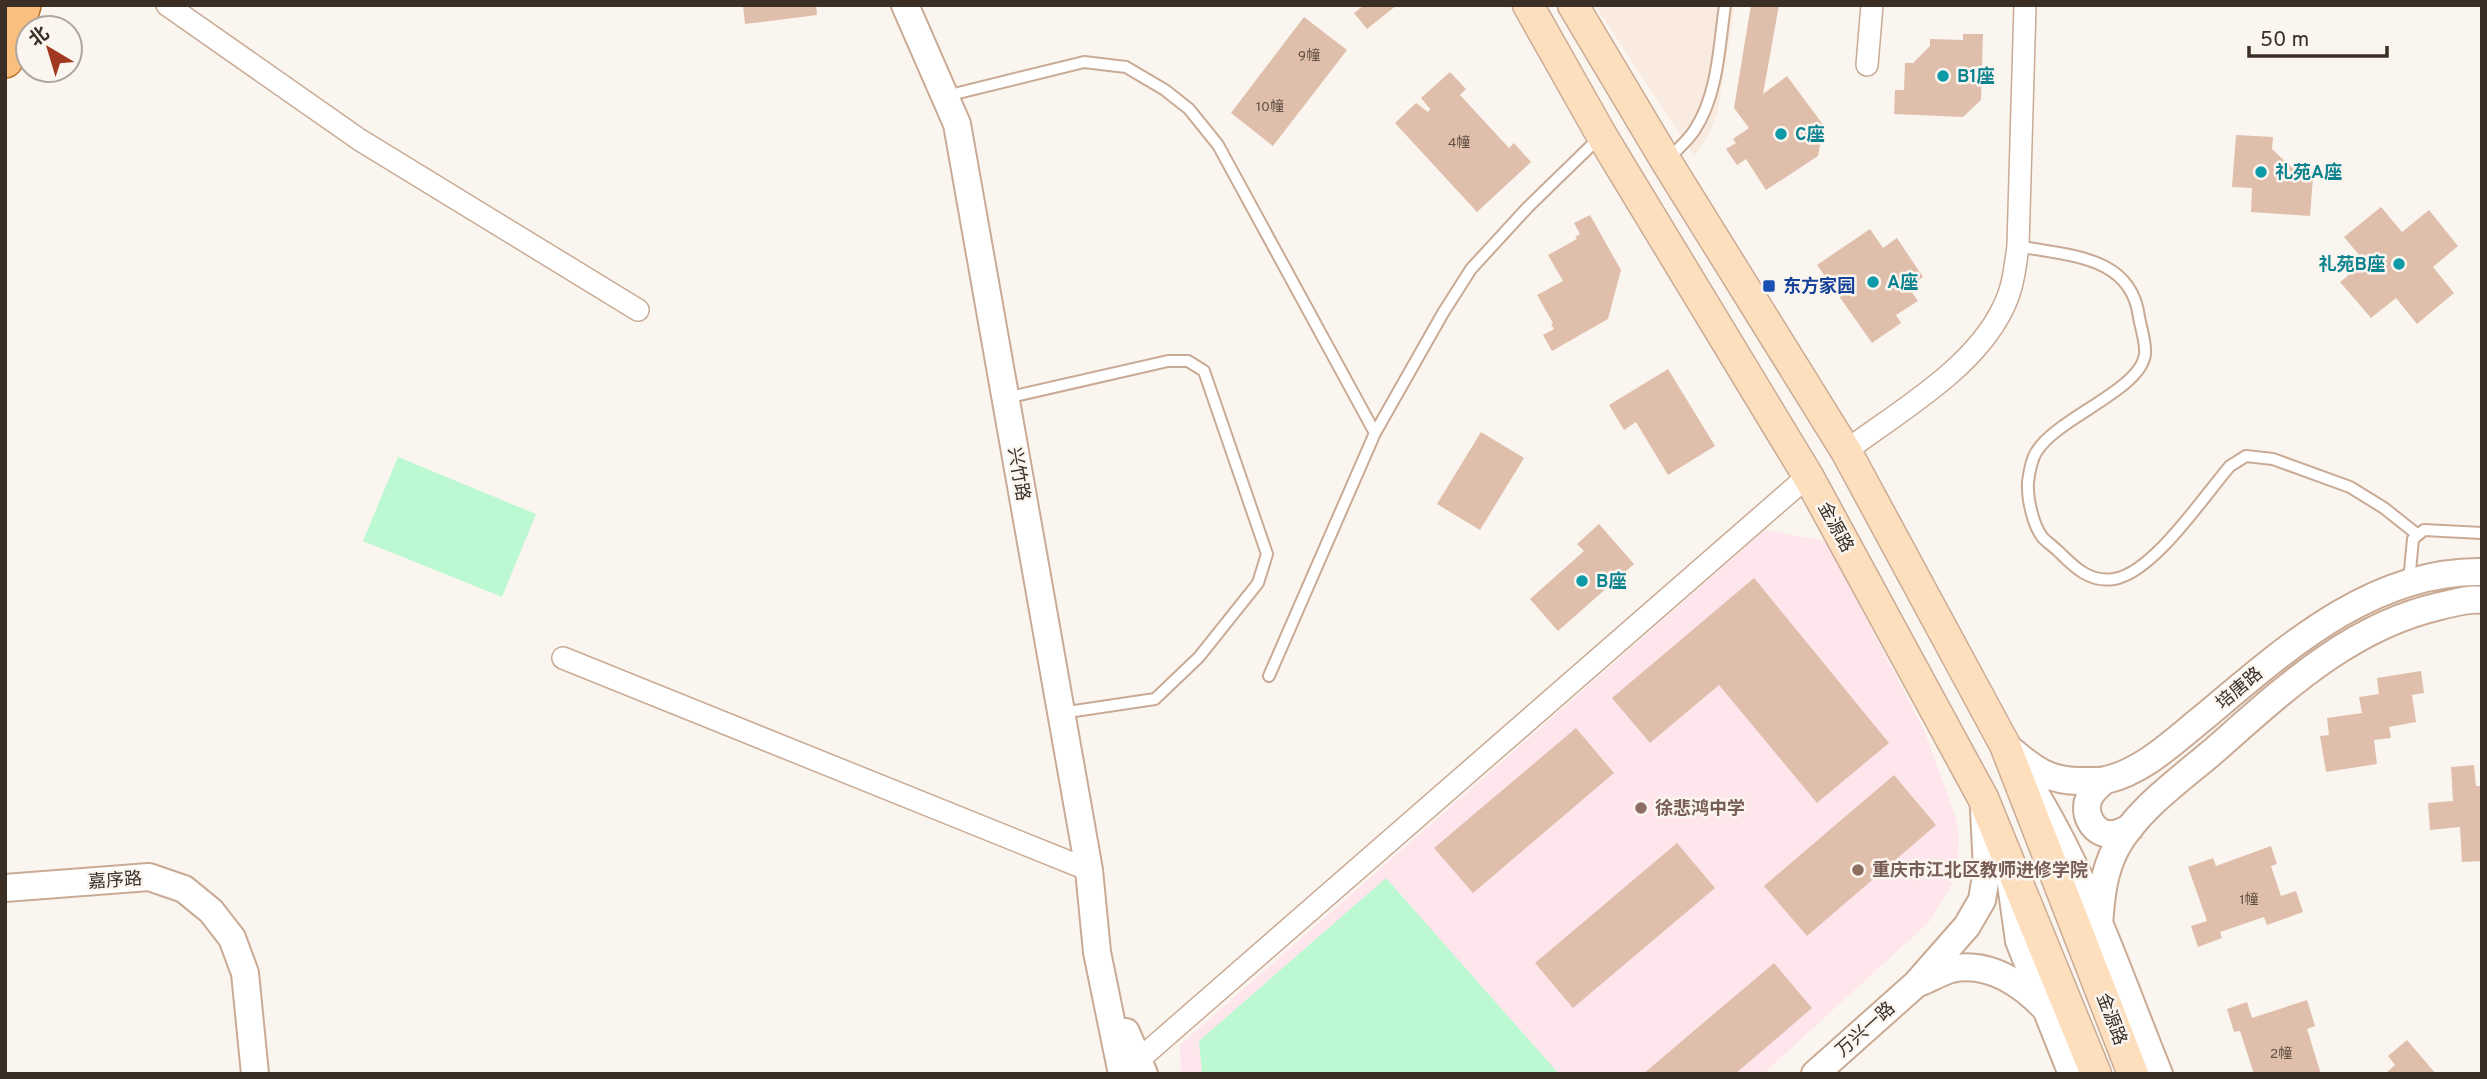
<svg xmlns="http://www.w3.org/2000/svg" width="2487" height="1079" font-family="Overpass,'Noto Sans SC',sans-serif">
	<rect width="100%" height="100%" fill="#fbf5f0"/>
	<!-- built -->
	<path fill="#faebe0" d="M 1595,5 L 1735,5 L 1717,115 L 1708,136 L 1694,156 Z"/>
	<!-- education -->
	<path fill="#ffe5ec" d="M 1765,530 L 1826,541 L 1924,730 L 1955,815 L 1959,835 L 1958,859 L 1953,882 L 1930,921 L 1763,1074 L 1181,1074 L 1180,1045 Z"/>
	<!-- green -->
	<path fill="#bcf9d3" d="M 398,457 L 536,514 L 502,597 L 363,541 Z
		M 1386,878 L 1559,1074 L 1202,1074 L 1199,1041 Z"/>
	<!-- building -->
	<path fill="#dfbfab" d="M 743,5 L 816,5 L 817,15 L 745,24 Z
		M 1364,5 L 1397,5 L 1367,29 L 1354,13 Z
		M 1751,5 L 1779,5 L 1763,94 L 1787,76 L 1824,126 L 1818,156 L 1766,190 L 1746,159 L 1737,165 L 1726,149 L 1736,143 L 1733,139 L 1749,128 L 1734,108 Z
		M 1304,17 L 1347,50 L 1273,146 L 1231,113 Z
		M 1963,34 L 1983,34 L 1981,100 L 1963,117 L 1894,114 L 1895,90 L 1904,90 L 1905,63 L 1913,63 L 1930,46 L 1930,39 L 1963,40 Z
		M 1450,72 L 1466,89 L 1460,95 L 1509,148 L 1514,143 L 1531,162 L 1477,212 L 1395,123 L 1416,103 L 1428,112 L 1430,109 L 1421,98 Z
		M 2236,135 L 2273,137 L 2272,149 L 2302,177 L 2313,178 L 2310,216 L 2251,212 L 2252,188 L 2232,187 Z
		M 2381,207 L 2402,232 L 2429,210 L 2458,246 L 2433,267 L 2454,293 L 2417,324 L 2396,298 L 2371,318 L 2340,282 L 2365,262 L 2344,237 Z
		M 1590,215 L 1621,270 L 1608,319 L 1552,351 L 1543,335 L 1554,329 L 1551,324 L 1553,323 L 1537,295 L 1563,281 L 1548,255 L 1577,239 L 1575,237 L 1580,234 L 1574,223 Z
		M 1870,229 L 1883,248 L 1897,238 L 1923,277 L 1908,287 L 1918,301 L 1896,315 L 1901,323 L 1872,343 L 1817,265 Z
		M 1668,369 L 1715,446 L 1668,475 L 1636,422 L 1624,430 L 1609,405 Z
		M 1481,432 L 1524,458 L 1480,530 L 1437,504 Z
		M 1599,524 L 1634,564 L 1558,631 L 1530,599 L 1584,551 L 1577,544 Z
		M 1754,578 L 1889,743 L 1817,803 L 1719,685 L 1650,743 L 1612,698 Z
		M 2421,671 L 2424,693 L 2412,695 L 2416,722 L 2389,727 L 2391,738 L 2374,740 L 2377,764 L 2326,772 L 2320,736 L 2329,735 L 2327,718 L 2362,713 L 2359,697 L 2379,694 L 2377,678 Z
		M 1576,728 L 1614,773 L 1473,893 L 1434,848 Z
		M 2474,765 L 2476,786 L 2482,786 L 2482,861 L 2462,862 L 2460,827 L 2430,830 L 2428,803 L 2453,801 L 2451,767 Z
		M 1894,775 L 1936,825 L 1807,936 L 1764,886 Z
		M 1677,843 L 1715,888 L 1573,1008 L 1535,963 Z
		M 2271,846 L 2277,864 L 2271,866 L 2281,896 L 2296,891 L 2303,912 L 2267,925 L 2264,917 L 2220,932 L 2222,938 L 2198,947 L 2191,926 L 2207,921 L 2188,867 L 2213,858 L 2216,866 Z
		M 1774,963 L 1812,1008 L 1735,1074 L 1643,1074 Z
		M 2307,1000 L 2315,1026 L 2307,1029 L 2321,1074 L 2254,1074 L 2240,1031 L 2234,1032 L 2227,1009 L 2247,1002 L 2252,1018 Z
		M 2407,1040 L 2436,1074 L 2385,1074 L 2395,1065 L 2388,1056 Z"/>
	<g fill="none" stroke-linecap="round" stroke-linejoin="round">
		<!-- service casing -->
		<g stroke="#c9ab95" stroke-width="14">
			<path id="service" d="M 946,96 L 1084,62 L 1126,67 L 1165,90 L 1189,109 L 1218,145 L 1375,433
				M 1668,159 C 1677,150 1687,141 1694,131 C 1718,95 1719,47 1725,5
				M 2018,246 C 2068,256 2131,255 2139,317 C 2141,329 2146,342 2145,354 C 2141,390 2057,418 2037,451 C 2032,458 2029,474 2028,482 C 2027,498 2033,526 2043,538 C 2048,543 2054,547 2059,552 C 2074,567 2090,583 2114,579 C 2153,573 2204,496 2230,466 L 2246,456 L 2273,459 L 2350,487 L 2384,508 L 2418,535
				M 1006,398 L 1168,361 L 1188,361 L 1204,371 L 1267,554 L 1258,583 L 1199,657 L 1155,699 L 1061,713
				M 2409,581 L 2413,539 L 2424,530 L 2482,533
				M 1269,676 L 1375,433 L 1443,313 L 1471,269 L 1528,207 L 1601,136"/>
		</g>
		<!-- minor casing -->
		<g stroke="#c9ab95" stroke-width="24">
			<path id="minor" d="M 167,5 L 360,140 L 638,310
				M 1867,65 L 1872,5
				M 1846,451 C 1899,411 1974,369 2003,308 C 2013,289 2015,268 2018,246 L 2025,5
				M 563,658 L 1089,870
				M 1127,1070 L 1808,476"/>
		</g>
		<!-- tertiary casing -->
		<g stroke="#c9ab95" stroke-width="30">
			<path id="tertiary" d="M 905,5 L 957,124 L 1089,870 L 1097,952 L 1122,1074
				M 2005,745 C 2032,768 2047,782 2084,781 C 2091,781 2099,781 2106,780 C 2144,771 2174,741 2204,717 C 2283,651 2371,570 2482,572
				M 2105,780 C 2099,785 2092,791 2089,798 C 2082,814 2094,836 2113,834 C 2118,834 2125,830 2130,828
				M 2028,782 C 2085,871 2119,976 2159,1074
				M 2011,884 L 2019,941 L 2072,1074
				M 5,888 L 149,877 L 184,889 L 211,911 L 232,938 L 245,973 L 255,1074
				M 2099,925 C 2101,898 2103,873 2116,848 C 2137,810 2177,782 2210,754 C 2279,694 2347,627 2440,606 C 2454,603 2468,598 2482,600
				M 1921,982 C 1931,978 1941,972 1951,969 C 1988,961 2019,982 2043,1006
				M 1126,1032 L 1144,1074
				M 1815,1074 L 1916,984 L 1967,926 L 1982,900 L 1987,870 L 1984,809"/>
		</g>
		<!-- secondary casing -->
		<g stroke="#c9ab95" stroke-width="33">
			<path id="secondary" d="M 1528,5 L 1602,136 L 1808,476 L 1983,798 L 2096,1074
				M 1573,5 L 1666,161 L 1846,451 L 2005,745 L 2133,1074"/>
		</g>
		<!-- primary casing -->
		<g stroke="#b67026" stroke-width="38">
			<path id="primary" d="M 5,60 L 23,5"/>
		</g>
		<!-- service -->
		<use href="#service" stroke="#fff" stroke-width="10"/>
		<!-- minor -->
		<use href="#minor" stroke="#fff" stroke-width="21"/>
		<!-- tertiary -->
		<use href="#tertiary" stroke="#fff" stroke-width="26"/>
		<!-- secondary -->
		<use href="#secondary" stroke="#fddfbe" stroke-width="30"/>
		<!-- primary -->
		<use href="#primary" stroke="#fbbf7d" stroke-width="35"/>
	</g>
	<!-- markers -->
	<g fill="#0f9aa8" stroke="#fbf5f0" stroke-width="2.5">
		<circle cx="1943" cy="76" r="7"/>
		<circle cx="1781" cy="134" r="7"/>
		<circle cx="2261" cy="172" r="7"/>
		<circle cx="2399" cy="264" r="7"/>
		<circle cx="1873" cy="282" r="7"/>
		<circle cx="1582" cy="581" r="7"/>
	</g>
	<rect fill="#1a4fb4" stroke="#fbf5f0" stroke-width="2.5" x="1762" y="279" width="14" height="14" rx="3.5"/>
	<g fill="#8d6e63" stroke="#fbf5f0" stroke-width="2.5">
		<circle cx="1641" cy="808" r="7"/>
		<circle cx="1858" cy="870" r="7"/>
	</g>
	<g text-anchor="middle" stroke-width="5" stroke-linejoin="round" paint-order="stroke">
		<!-- number labels -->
		<g font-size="14" fill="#635246">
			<text x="1309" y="60">9幢</text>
			<text x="1270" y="111">10幢</text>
			<text x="1459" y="147">4幢</text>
			<text x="2249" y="904">1幢</text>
			<text x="2281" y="1058">2幢</text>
		</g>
		<!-- culture labels -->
		<g font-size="18" font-weight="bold" fill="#0d838f" stroke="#fbf5f0" text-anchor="start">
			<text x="1957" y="82">B1座</text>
			<text x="1795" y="140">C座</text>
			<text x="2275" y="178">礼苑A座</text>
			<text x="2385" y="270" text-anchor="end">礼苑B座</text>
			<text x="1887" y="288">A座</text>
			<text x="1596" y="587">B座</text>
		</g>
		<!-- transit labels -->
		<g font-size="18" font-weight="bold" fill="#164399" stroke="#fbf5f0" text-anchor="start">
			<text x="1783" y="292">东方家园</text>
		</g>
		<!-- street labels -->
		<g font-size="18" fill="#3a2e25" stroke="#fbf5f0">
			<text transform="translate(1019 474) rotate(80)" y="6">兴竹路</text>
			<text transform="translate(1836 527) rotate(61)" y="6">金源路</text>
			<text transform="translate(2239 688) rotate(-40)" y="6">培唐路</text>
			<text transform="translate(115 880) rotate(-4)" y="6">嘉序路</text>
			<text transform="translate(2112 1019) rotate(69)" y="6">金源路</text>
			<text transform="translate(1865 1029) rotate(-42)" y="6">万兴一路</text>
		</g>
		<!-- education labels -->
		<g font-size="18" font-weight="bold" fill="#785e54" stroke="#fbf5f0" text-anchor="start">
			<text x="1655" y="814">徐悲鸿中学</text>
			<text x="1872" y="876">重庆市江北区教师进修学院</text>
		</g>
	</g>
	<!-- border -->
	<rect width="2487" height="1079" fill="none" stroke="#3a2e25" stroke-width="14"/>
	<!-- north arrow -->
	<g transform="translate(49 49) rotate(322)"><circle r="33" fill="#fbf5f0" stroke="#aea59f" stroke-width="2"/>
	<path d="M0-5L12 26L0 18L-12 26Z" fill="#a1381f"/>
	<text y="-10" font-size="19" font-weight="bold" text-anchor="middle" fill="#3a2e25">北</text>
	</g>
	<!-- scale -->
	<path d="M2249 46v10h138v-10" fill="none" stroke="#3a2e25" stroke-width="3.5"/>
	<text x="2260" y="46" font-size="21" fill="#3a2e25" stroke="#fbf5f0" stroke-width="5" paint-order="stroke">50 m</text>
</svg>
